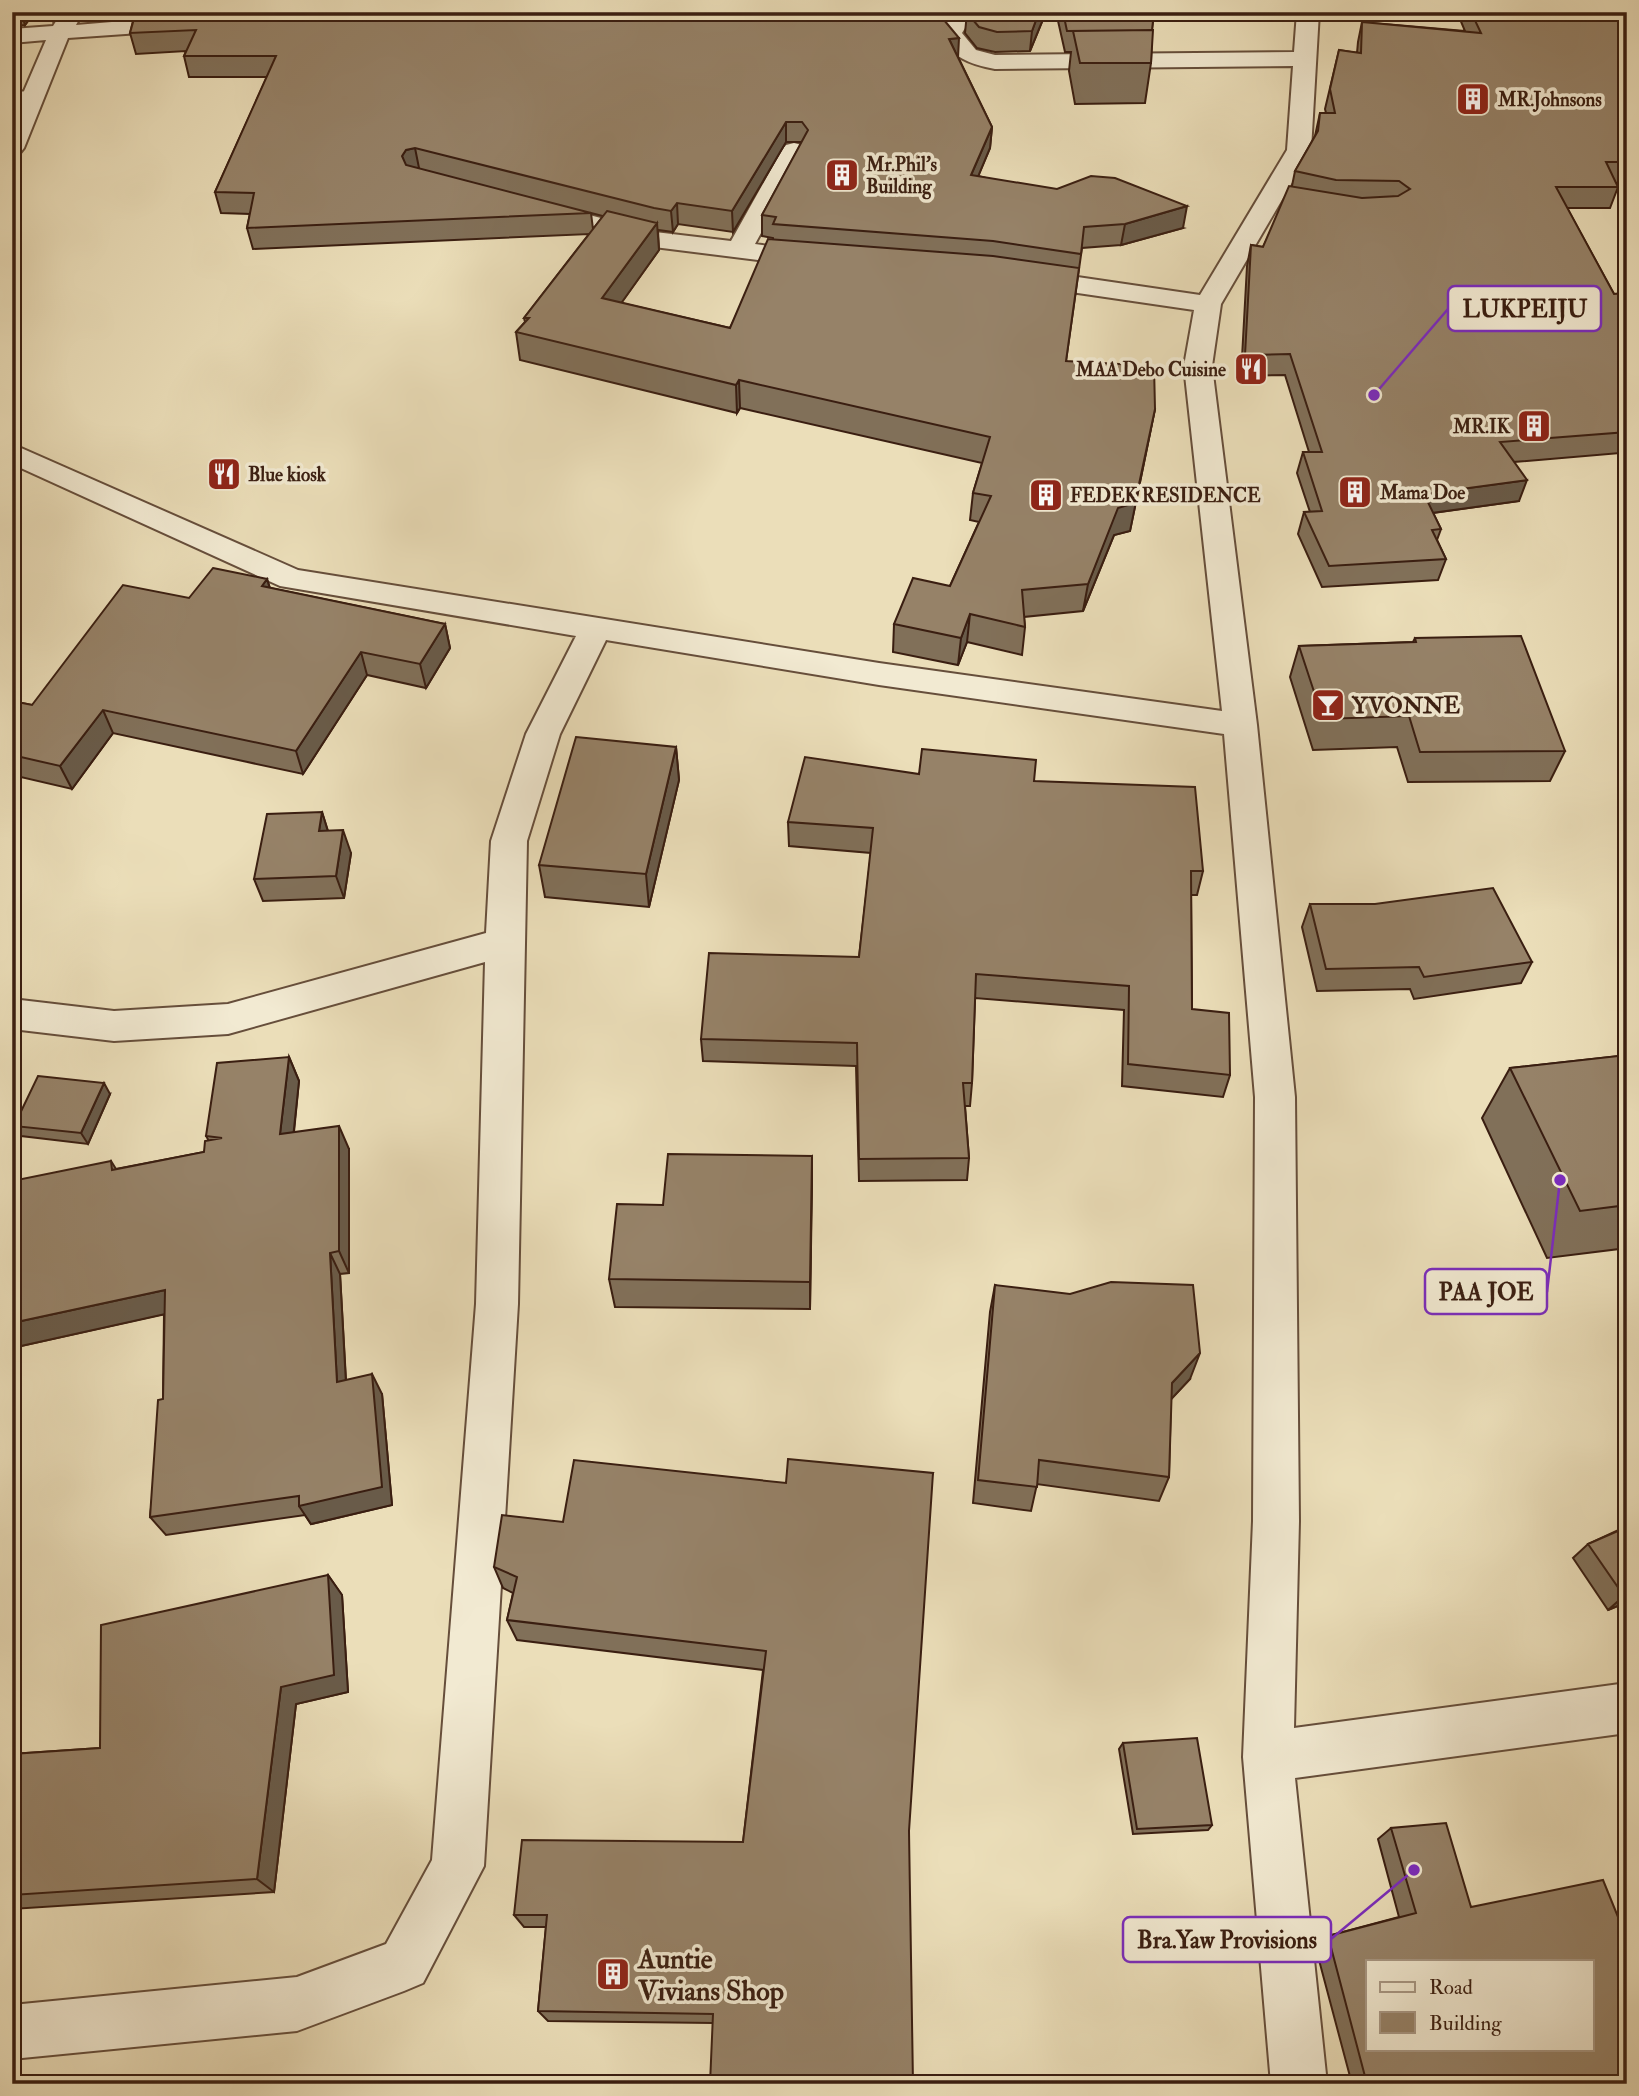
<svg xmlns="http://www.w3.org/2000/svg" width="1639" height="2096" font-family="'IM FELL Double Pica',serif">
	<rect width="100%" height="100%" fill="#ebdeb9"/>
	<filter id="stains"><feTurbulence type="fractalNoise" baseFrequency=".00286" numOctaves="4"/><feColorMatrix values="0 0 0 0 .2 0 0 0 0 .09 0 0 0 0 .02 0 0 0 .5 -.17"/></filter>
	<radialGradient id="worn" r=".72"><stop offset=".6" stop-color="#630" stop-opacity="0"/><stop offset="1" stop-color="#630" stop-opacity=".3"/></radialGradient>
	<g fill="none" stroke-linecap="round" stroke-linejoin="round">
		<!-- service casing -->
		<g stroke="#664e3b" stroke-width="4">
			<path id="service" d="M 33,91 L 39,92 L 39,100 L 12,102 L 12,92 Z"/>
		</g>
		<!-- minor casing -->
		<g stroke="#664e3b" stroke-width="4">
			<path id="minor" d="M 62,12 L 78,12 L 81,16 L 76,25 L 183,16 L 194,23 L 183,30 L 68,38 L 24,148 L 20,153 L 12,155 L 12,119 L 46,40 L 12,43 L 12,29 L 53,26 Z
				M 952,12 L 975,12 L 962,33 L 976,50 L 995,55 L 1294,52 L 1297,12 L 1319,12 L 1311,150 L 1221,304 L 1212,366 L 1257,725 L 1295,1097 L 1299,1521 L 1294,1728 L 1627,1683 L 1627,1733 L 1295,1778 L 1327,2084 L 1271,2084 L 1243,1757 L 1253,1521 L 1255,1097 L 1224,734 L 879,685 L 606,640 L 560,734 L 527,841 L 518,1304 L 484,1866 L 423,1983 L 404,1991 L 297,2031 L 12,2059 L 12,2005 L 297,1977 L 386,1944 L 432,1860 L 476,1304 L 485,962 L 228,1034 L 114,1041 L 12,1029 L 12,999 L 114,1011 L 228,1004 L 486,933 L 491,841 L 526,734 L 576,636 L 280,586 L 12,464 L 12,444 L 298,570 L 879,663 L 1222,711 L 1184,366 L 1194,310 L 1023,285 L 1014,282 L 1010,277 L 1014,272 L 1023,269 L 1200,295 L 1287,150 L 1293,66 L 995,69 C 969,64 952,58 940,33 Z
				M 794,143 L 802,145 L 806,150 L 755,244 L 823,254 L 827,259 L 823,264 L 814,267 L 654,247 L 534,215 L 531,210 L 534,205 L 543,203 L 655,232 L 731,241 L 782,150 L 786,145 Z"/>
		</g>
		<!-- service -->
		<use href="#service" fill="#f2ead2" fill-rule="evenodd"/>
		<!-- minor -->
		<use href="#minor" fill="#f2ead2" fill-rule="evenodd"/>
	</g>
	<!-- wall -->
	<path fill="#817059" stroke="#3a1e11" stroke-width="2" fill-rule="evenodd" d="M 12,12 L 60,12 L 53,21 L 28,21 L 25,25 L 12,26 Z
		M 78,12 L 949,12 L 944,21 L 958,57 L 992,127 L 990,148 L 978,176 L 1183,228 L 1121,245 L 1082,248 L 1066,361 L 1155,409 L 1130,531 L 1114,535 L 1083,611 L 1024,617 L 1025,627 L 1022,655 L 967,642 L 958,665 L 893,652 L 894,624 L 950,586 L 979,522 L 970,520 L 973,493 L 982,463 L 740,408 L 737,413 L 520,360 L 516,332 L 525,322 L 524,318 L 589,234 L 253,249 L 247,228 L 250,214 L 221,213 L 215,192 L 267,77 L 189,77 L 184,56 L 186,51 L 136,54 L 130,33 L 134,17 L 81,21 ZM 786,142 L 802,142 L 762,215 L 762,236 L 773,238 L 773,239 L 730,328 L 621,303 L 659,250 L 658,230 L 673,232 L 678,224 L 733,232 ZM 591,213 L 603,216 L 593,229 Z
		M 1046,12 L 1030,51 L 995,52 L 977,48 L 965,33 L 967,13 Z
		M 1056,12 L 1154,12 L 1152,30 L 1151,63 L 1145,103 L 1075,104 L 1069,71 L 1071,52 L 1065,52 Z
		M 1457,12 L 1627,12 L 1627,183 L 1616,183 L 1618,187 L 1610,208 L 1567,208 L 1614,294 L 1627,293 L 1627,460 L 1620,453 L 1514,462 L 1519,501 L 1433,513 L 1441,529 L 1437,540 L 1446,559 L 1438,580 L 1322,587 L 1298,534 L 1304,512 L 1310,512 L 1297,473 L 1303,452 L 1309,452 L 1285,375 L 1241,376 L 1247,266 L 1251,245 L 1263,247 L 1292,186 L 1295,171 L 1315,136 L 1320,113 L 1326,113 L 1325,109 L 1339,50 L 1357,53 L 1358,42 L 1362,22 L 1465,31 Z
		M 267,579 L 270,588 L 445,624 L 450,648 L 426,688 L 367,675 L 303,774 L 113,733 L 72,789 L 12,775 L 12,701 L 32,705 L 189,598 Z
		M 1415,638 L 1565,751 L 1550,781 L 1408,782 L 1397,747 L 1313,750 L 1290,677 L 1299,646 L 1413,642 Z
		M 676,747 L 679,780 L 649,907 L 545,897 L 539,865 Z
		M 919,774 L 1034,781 L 1203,871 L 1197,895 L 1191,895 L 1192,1009 L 1230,1075 L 1223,1097 L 1122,1086 L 1124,1010 L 975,998 L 972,1083 L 970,1106 L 965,1106 L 969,1158 L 967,1180 L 859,1181 L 856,1066 L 703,1061 L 701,1039 L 859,957 L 871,853 L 789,846 L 788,822 Z
		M 322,812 L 328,831 L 351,853 L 344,898 L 263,901 L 254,879 Z
		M 1310,904 L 1532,962 L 1521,983 L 1414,999 L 1410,989 L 1317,991 L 1302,927 Z
		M 1627,1055 L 1627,1248 L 1547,1258 L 1482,1118 L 1510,1068 Z
		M 289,1057 L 299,1081 L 294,1132 L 349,1149 L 349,1273 L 340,1274 L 346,1380 L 382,1394 L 392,1505 L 311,1524 L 305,1515 L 166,1535 L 150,1517 L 163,1399 L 164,1314 L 12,1348 L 111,1161 L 116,1169 L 204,1152 L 209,1141 L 206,1136 Z
		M 110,1094 L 88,1144 L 21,1136 L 14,1126 Z
		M 812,1156 L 810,1309 L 615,1307 L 609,1279 L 663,1205 Z
		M 995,1285 L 1190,1379 L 1171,1399 L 1169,1477 L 1159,1501 L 1037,1484 L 1031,1511 L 973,1503 L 990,1312 Z
		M 933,1473 L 713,2023 L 548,2021 L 538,2011 L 546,1927 L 524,1927 L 514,1915 L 743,1842 L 763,1670 L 517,1640 L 507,1620 L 513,1593 L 503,1588 L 494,1567 L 563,1522 L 786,1483 Z
		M 1627,1526 L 1627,1602 L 1608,1610 L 1573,1558 L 1588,1544 Z
		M 328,1575 L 342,1595 L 348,1692 L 296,1704 L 274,1892 L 12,1909 L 12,1754 L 100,1748 Z
		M 1123,1743 L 1212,1825 L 1208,1830 L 1133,1834 L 1119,1749 Z
		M 1391,1828 L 1471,1907 L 1627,2084 L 1352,2084 L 1315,1945 L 1328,1936 L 1399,1917 L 1378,1839 Z"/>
	<!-- shaded-wall -->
	<path fill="#695b49" stroke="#3a1e11" stroke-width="2" d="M 21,12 L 25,12 L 28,21 L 25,25 Z
		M 50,12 L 60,12 L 53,21 Z
		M 940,12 L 949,12 L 938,34 L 939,14 Z
		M 1039,12 L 1046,12 L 1030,51 L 1032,31 Z
		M 959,38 L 958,58 L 949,39 Z
		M 786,122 L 786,142 L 733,232 L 732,211 Z
		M 992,127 L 990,148 L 970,196 L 971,175 Z
		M 415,148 L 419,168 L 406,177 L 402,156 L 406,150 Z
		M 677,203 L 678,224 L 673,232 L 671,211 Z
		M 1187,206 L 1183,228 L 1121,245 L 1125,224 Z
		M 657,223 L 659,250 L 605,326 L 602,298 Z
		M 739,380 L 740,408 L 737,413 L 736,385 Z
		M 1155,409 L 1130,531 L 1114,535 L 1083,611 L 1088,584 Z
		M 1527,480 L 1519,501 L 1417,515 L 1424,494 Z
		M 267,579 L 274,603 L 262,586 Z
		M 970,614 L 967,642 L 958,665 L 961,638 Z
		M 445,624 L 450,648 L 426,688 L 420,664 Z
		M 361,652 L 367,675 L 303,774 L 296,751 Z
		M 103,710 L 113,733 L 72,789 L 60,766 Z
		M 676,747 L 679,780 L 649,907 L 646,874 Z
		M 322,812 L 329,835 L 319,831 Z
		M 343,830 L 351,853 L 344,898 L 336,876 Z
		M 289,1057 L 299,1081 L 291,1157 L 280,1134 Z
		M 104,1083 L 110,1094 L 88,1144 L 81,1133 Z
		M 339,1126 L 349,1149 L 349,1273 L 339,1251 Z
		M 812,1156 L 812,1185 L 810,1309 L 810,1282 Z
		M 330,1253 L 340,1274 L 347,1402 L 337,1382 Z
		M 165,1290 L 179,1311 L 12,1348 L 12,1323 Z
		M 1200,1353 L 1190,1379 L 1162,1409 L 1172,1383 Z
		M 372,1374 L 382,1394 L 392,1505 L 311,1524 L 299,1506 Z
		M 328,1575 L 342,1595 L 348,1692 L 296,1704 L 274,1892 L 257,1879 L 281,1687 Z
		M 1627,1595 L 1627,1602 L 1608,1610 L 1624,1596 Z"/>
	<!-- building -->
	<path fill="#968268" stroke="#3a1e11" stroke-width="2" fill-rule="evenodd" d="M 164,12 L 940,12 L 939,14 L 959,38 L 949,39 L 992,127 L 971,175 L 1057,189 L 1091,176 L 1115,178 L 1187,206 L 1125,224 L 1084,227 L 1081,254 L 993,241 L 773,224 L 776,217 L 762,215 L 808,130 L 802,122 L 786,122 L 732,211 L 677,203 L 671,211 L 654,208 L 415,148 L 406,150 L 402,156 L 406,165 L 591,213 L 247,228 L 254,193 L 215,192 L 276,56 L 184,56 L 196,30 L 130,33 L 135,15 Z
		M 1039,12 L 1032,31 L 997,32 L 979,27 L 967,13 Z
		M 1063,12 L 1154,12 L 1152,30 L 1067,31 Z
		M 1471,12 L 1627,12 L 1627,162 L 1606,162 L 1618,187 L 1556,187 L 1614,294 L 1627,293 L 1627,432 L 1500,442 L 1527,480 L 1424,494 L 1441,529 L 1432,530 L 1446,559 L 1329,566 L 1304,512 L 1322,511 L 1303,452 L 1322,452 L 1290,354 L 1245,355 L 1251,245 L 1263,247 L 1289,186 L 1362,198 L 1398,196 L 1410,189 L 1399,181 L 1336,180 L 1295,171 L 1318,131 L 1320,113 L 1335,113 L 1330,89 L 1339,50 L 1361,53 L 1362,22 L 1481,33 Z
		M 1153,30 L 1151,63 L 1080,63 L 1073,31 Z
		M 607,211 L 657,223 L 602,298 L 730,328 L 768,239 L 993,256 L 1079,268 L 1066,361 L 1154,366 L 1155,409 L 1135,503 L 1118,508 L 1088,584 L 1022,590 L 1025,627 L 970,614 L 961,638 L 894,624 L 913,578 L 950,586 L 991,496 L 973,493 L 990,437 L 739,380 L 736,385 L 516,332 L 529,318 L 524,318 Z
		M 213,568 L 267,579 L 262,586 L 445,624 L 420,664 L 361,652 L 296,751 L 103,710 L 60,766 L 12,755 L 12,701 L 32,705 L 123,585 L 189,598 Z
		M 1521,636 L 1565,751 L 1420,752 L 1409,716 L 1323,719 L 1299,646 L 1416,642 L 1415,638 Z
		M 576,737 L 676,747 L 646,874 L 539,865 Z
		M 922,749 L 1036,760 L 1034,781 L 1195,787 L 1203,871 L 1191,871 L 1192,1009 L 1229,1013 L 1230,1075 L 1128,1064 L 1129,986 L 976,974 L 972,1083 L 963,1083 L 969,1158 L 859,1159 L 857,1043 L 701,1039 L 709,953 L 859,957 L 873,828 L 788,822 L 805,757 L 919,774 Z
		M 322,812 L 319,831 L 343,830 L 336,876 L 254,879 L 267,814 Z
		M 1493,888 L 1532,962 L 1424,977 L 1419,967 L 1326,969 L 1310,904 L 1375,904 Z
		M 1627,1055 L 1627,1205 L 1580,1211 L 1510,1068 Z
		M 289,1057 L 280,1134 L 339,1126 L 339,1251 L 330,1253 L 337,1382 L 372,1374 L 382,1487 L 299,1506 L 299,1496 L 150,1517 L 158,1400 L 163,1399 L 165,1290 L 12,1323 L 12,1181 L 111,1161 L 112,1170 L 204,1152 L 205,1141 L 222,1138 L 206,1136 L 217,1063 Z
		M 38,1076 L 104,1083 L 81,1133 L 14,1126 Z
		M 668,1154 L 812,1156 L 810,1282 L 609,1279 L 617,1204 L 663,1205 Z
		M 1111,1282 L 1193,1285 L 1200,1353 L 1172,1383 L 1169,1477 L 1039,1460 L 1037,1487 L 978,1480 L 995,1285 L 1070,1294 Z
		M 788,1459 L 933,1473 L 909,1831 L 913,2084 L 710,2084 L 713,2014 L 538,2011 L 547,1915 L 514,1915 L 522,1840 L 743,1842 L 766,1651 L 507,1620 L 517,1577 L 494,1567 L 502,1515 L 563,1522 L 574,1460 L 786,1483 Z
		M 1627,1527 L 1627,1595 L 1624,1596 L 1588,1544 Z
		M 328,1575 L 334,1675 L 281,1687 L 257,1879 L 12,1895 L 12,1754 L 100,1748 L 101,1625 Z
		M 1197,1738 L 1212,1825 L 1137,1829 L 1123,1743 Z
		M 1446,1823 L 1471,1907 L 1603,1880 L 1627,1939 L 1627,2084 L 1367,2084 L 1328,1936 L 1416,1913 L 1391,1828 ZM 1368,1961 L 1592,1961 L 1592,2049 L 1368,2049 Z"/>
	<!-- icons -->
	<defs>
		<g id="building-square" transform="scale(1.75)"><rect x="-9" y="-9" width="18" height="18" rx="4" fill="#8f2418" stroke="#f2ead2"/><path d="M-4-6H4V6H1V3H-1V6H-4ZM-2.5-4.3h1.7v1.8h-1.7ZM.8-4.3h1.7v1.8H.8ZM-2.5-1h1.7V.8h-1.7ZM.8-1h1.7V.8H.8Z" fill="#fff"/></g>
		<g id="restaurant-square" transform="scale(1.75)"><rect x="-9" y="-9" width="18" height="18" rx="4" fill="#8f2418" stroke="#f2ead2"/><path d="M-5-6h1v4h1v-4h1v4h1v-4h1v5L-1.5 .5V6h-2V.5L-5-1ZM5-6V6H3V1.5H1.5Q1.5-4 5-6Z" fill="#fff"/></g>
		<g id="bar-square" transform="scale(1.75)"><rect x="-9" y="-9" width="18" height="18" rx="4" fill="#8f2418" stroke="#f2ead2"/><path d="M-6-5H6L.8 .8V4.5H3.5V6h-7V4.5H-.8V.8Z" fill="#fff"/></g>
	</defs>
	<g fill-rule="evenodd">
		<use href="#building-square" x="1473" y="99"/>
		<use href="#building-square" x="842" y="175"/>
		<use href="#restaurant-square" x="1251" y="369"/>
		<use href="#building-square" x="1534" y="426"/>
		<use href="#restaurant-square" x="224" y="474"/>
		<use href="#building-square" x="1355" y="492"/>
		<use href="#building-square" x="1046" y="495"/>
		<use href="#bar-square" x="1328" y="705"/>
		<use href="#building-square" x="613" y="1974"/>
	</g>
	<g text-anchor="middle" stroke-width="7" stroke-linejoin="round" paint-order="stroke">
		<!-- far-poi labels -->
		<g font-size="19" font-weight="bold" fill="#3a1e11" stroke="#f2ead2" text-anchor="start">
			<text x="1498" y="106">MR.Johnsons</text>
			<text x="866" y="171">Mr.Phil's<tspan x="866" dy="22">Building</tspan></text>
			<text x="1226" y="376" text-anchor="end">MAA Debo Cuisine</text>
			<text x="1510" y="433" text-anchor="end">MR.IK</text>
			<text x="248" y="481">Blue kiosk</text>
			<text x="1380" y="499">Mama Doe</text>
			<text x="1070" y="502">FEDEK RESIDENCE</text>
		</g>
		<!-- poi labels -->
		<g font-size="23" font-weight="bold" fill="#3a1e11" stroke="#f2ead2" text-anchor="start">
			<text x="1352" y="713">YVONNE</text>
		</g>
		<!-- near-poi labels -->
		<g font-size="28" font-weight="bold" fill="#3a1e11" stroke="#f2ead2" text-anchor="start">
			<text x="638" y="1968">Auntie<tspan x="638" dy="32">Vivians Shop</tspan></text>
		</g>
	</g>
	<!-- callouts -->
	<path fill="none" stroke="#7b2cbf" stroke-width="2.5" d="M1374 395L1448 309M1560 1180L1547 1292M1414 1870L1331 1939"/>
	<g fill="#7b2cbf" stroke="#f2ead2" stroke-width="2.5">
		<circle cx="1374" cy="395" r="7"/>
		<circle cx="1560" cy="1180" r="7"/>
		<circle cx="1414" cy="1870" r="7"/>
	</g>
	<g fill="#f2ead2" stroke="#7b2cbf" stroke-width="2.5">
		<rect x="1448" y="286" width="153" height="45" rx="7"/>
		<rect x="1425" y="1269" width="122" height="45" rx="7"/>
		<rect x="1123" y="1917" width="208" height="45" rx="7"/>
	</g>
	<g font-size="24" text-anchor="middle" font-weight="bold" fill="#3a1e11">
		<text x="1525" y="317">LUKPEIJU</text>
		<text x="1486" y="1300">PAA JOE</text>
		<text x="1227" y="1948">Bra.Yaw Provisions</text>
	</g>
	<!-- margin -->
	<rect width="1639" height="2096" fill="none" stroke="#ebdeb9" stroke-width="42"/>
	<rect x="14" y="14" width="1611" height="2068" fill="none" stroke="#3a1e11" stroke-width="3.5"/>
	<rect x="21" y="21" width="1597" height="2054" fill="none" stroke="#3a1e11" stroke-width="2"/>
	<!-- legend -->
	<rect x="1366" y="1960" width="228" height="91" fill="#f2ead2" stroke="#a89885" stroke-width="2"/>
	<rect x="1380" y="1982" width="35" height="10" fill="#f2ead2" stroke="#a89885" stroke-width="2"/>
	<text x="1429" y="1994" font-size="21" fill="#3a1e11">Road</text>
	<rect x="1380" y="2012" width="35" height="21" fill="#968268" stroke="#a89885" stroke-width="2"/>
	<text x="1429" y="2030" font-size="21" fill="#3a1e11">Building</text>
	<rect width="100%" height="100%" filter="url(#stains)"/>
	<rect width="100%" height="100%" fill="url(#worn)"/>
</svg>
